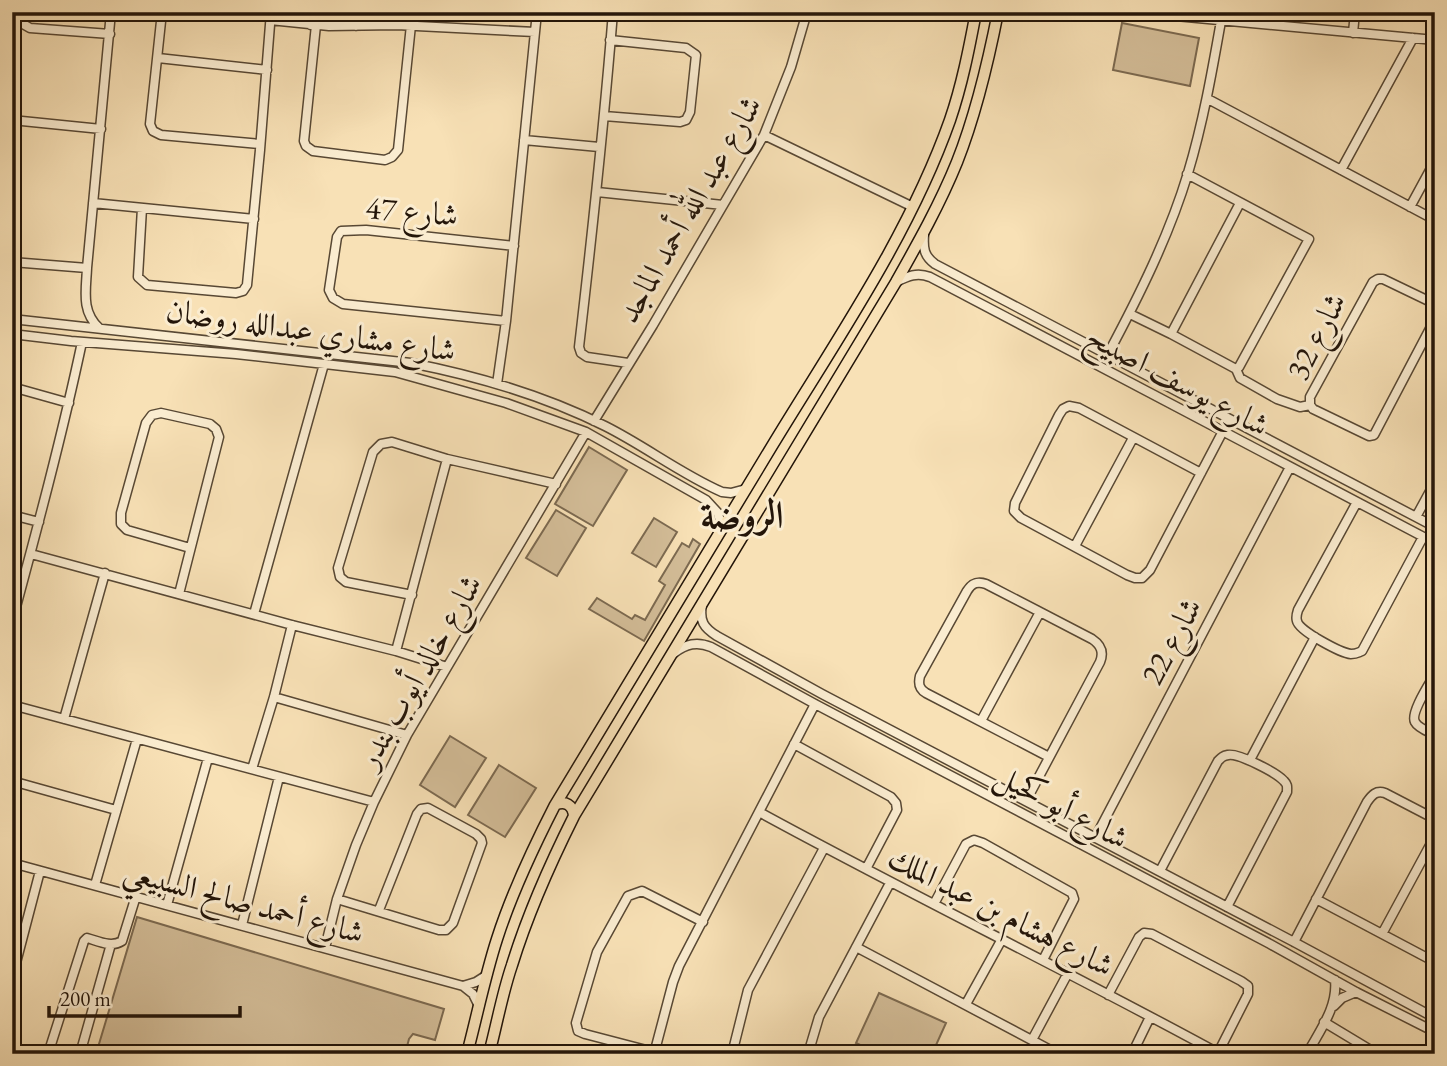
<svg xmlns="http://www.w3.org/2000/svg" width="1447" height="1066" font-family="'EB Garamond',Amiri,serif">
	<rect width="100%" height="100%" fill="#f8e1b6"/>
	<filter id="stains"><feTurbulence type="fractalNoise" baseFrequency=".00286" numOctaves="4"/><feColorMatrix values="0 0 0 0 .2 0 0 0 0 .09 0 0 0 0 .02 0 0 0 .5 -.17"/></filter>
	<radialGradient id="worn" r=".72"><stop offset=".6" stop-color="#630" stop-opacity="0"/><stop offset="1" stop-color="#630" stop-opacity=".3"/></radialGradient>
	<!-- green -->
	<path fill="#d4be99" stroke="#7c6a51" stroke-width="2" d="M 1122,23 L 1199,38 L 1190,86 L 1113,70 Z
		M 589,447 L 627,470 L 593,526 L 555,504 Z
		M 556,510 L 586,528 L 557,576 L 526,558 Z
		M 654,518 L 677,532 L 656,567 L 632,553 Z
		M 693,539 L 700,544 L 644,641 L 589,609 L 597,598 L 632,619 L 635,615 L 645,620 L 665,585 L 659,581 L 682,543 L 689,547 Z
		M 450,736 L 486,758 L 455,807 L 420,785 Z
		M 499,765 L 536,788 L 505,837 L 468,815 Z
		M 137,917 L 444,1009 L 435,1040 L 413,1034 L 409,1039 L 405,1054 L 96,1054 Z
		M 879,993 L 946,1023 L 932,1054 L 879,1054 L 856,1043 Z"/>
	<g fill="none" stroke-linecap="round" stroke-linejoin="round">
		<!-- minor casing -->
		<g stroke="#584834" stroke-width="11">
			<path id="minor" d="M 15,12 L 16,20 L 30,28 L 110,34
				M 162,12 L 150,124 L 153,131 L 161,135 L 260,144
				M 613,12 C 604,124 592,235 579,347 L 581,353 L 587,357 L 628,363
				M 1133,12 L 1435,40
				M 270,20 L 329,26 L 397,25 L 535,32
				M 311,25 L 313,12
				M 316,25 L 304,141 L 306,146 L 313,151 L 385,160 L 392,157 L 398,150 L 411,25
				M 356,26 L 357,12
				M 1353,33 L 1355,12
				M 158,58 L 267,70
				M 1208,99 L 1435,220
				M 604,116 L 680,122 L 686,120 L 690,112 L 696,55 L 686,48 L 610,40
				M 12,120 L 101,129
				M 764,135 L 913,207
				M 524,140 L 599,147
				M 1341,170 L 1413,38
				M 1187,174 L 1309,239 L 1239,367 L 1236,369
				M 597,192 L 723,205
				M 93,203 L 254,219
				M 1410,207 L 1435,161
				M 142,208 L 138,277 L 147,285 L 236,293 L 243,291 L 247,285 L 260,150 L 271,12
				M 924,235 C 923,248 924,256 935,264 L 1435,527
				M 12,262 L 87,268
				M 896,282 C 908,276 917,272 930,277 L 1435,543
				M 1130,314 L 1171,334 L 1236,369
				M 12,319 L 411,363 C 477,376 545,396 605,426 C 645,446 681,474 722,492 L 731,493 L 746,489
				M 506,321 L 343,304 L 333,298 L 329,290 L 337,237 L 341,231 L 366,230 L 514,246
				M 12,326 L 12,328
				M 99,328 C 81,311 86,291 87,268 L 111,12
				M 12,334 L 71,341 L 236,354 L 395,372 L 506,403 L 586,432 L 706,500 L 718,513 L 722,530
				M 1171,334 L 1240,203
				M 1108,354 C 1139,296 1169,236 1188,173 C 1203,123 1212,72 1221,21
				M 1236,369 L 1240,378 L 1277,399 L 1300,407 L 1310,405
				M 497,384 L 506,321 L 537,12
				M 12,387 L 69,403
				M 1310,405 L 1310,397 L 1373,282 L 1378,279 L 1383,279 L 1435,304
				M 1310,405 L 1313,409 L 1369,436 L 1374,435 L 1435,319
				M 594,421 L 653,325 L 764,135 L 791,67 L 807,12
				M 1201,473 L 1079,408 L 1069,406 L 1063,409 L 1059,415 L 1015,503 L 1014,511 L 1021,518 L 1127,575 L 1135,578 L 1142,578 L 1150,570 L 1223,431
				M 1357,502 L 1298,610 C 1297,613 1296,618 1297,621 C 1299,631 1341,653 1351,654 C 1357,654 1357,653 1362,651 L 1423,537
				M 12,515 L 39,522
				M 1416,517 L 1435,482
				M 1075,546 L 1133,438
				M 31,554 L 292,625 L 396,651 L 447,667
				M 179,594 L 219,437 L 216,429 L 210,424 L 161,413 L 152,415 L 146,423 L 121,513 L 121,524 L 127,530 L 190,548
				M 412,595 L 346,582 L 340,577 L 338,568 L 373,452 L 381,444 L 392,442 L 447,459 L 556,484
				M 702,605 C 699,621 704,628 717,636 L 822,694 L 1294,942 L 1435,1018
				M 254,614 L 324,364
				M 12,622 C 37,529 62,436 82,342
				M 396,651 L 447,459
				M 674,653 C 686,644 697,641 711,647 L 815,704 L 1270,944 L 1356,992 L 1435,1032
				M 1435,674 C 1430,683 1410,713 1415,722 C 1418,728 1429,732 1435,735
				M 274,697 L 407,735
				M 12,705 L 374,802
				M 64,719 L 105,573
				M 981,721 L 1040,612
				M 794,744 L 891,797 L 896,803 L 897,810 L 866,869
				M 1250,760 L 1315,637
				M 252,769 L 274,697 L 292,625
				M 12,781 L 116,810
				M 1026,801 L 1100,662 C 1104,652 1101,645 1092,639 L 986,584 C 977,581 972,583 967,591 L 920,676 C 918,684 919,689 926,693 L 1049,757
				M 759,812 C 911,895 1068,971 1220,1054
				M 1095,838 L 1290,467
				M 12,863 L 463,986 L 473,994 L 479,1006
				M 1160,871 L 1218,761 C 1222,757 1223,756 1228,755 C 1239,753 1277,773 1284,781 C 1288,785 1287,787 1287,792 L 1227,907
				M 95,885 L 137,739
				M 337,899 L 439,930 L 446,930 L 453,923 L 482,843 L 481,839 L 476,834 L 428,808 L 421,809 L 417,814 L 379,910
				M 1316,899 L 1435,962
				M 934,904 L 966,844 L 974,840 L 983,843 L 1072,893 L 1074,899 L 1043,960
				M 167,905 L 208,758
				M 242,925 L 279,777
				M 1382,934 L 1435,836
				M 1294,942 L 1367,802 C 1372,795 1376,790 1385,793 L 1435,819
				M 856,947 L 1058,1054
				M 325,948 L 337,899 L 356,845 L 374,802 L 407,735 L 586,432
				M 12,978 L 40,871
				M 463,986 L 476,982 L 487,975
				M 1108,995 L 1139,937 L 1144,933 L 1152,934 L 1241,981 L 1248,986 L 1248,994 L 1218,1053
				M 966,1004 L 1002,939
				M 1334,1006 L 1342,998 L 1356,992
				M 1324,1022 L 1377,1054
				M 1032,1040 L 1068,973
				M 654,1052 L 585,1034 L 578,1031 L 576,1023 L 597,952 L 628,896 L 642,891 L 703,922
				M 48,1054 L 84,941 L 87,938 C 98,941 111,948 122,941 L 136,896
				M 80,1054 L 111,944
				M 654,1054 L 673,982 L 679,966 L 815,704
				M 732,1054 L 748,990 L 824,848
				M 808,1054 L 819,1017 L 890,883
				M 1132,1054 L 1150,1017
				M 1307,1054 C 1320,1030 1338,1007 1335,980"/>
		</g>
		<!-- major casing -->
		<g stroke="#231509" stroke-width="13">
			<path id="major" d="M 555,805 C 565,800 573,805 574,816
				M 467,1054 C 477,1016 485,976 497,939 C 512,892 533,848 555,805 C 627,685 699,565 772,446 C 835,342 909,236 950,120 C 962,85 969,49 976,12
				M 489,1054 C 497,1024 502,994 512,965 C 528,913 550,864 574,816 L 896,282 C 918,243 940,204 957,162 C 976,114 988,63 998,12"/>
		</g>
		<!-- minor -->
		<use href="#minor" stroke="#faecd0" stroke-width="8"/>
		<!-- major -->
		<use href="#major" stroke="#f8e1b6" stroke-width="10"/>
	</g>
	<g text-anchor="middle" stroke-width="6" stroke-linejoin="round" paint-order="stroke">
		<!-- street labels -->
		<g font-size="32" fill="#231509" stroke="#faecd0">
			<text transform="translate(689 209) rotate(-60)" y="11">شارع عبد الله أحمد الماجد</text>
			<text transform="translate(412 211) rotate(5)" y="11">شارع 47</text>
			<text transform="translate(311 330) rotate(8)" y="11">شارع مشاري عبدالله روضان</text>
			<text transform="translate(1316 336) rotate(-63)" y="11">شارع 32</text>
			<text transform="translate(1178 380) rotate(28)" y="11">شارع يوسف اصبيح</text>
			<text transform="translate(1171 641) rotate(-62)" y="11">شارع 22</text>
			<text transform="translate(419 671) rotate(-60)" y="11">شارع خالد أيوب بندر</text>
			<text transform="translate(1062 806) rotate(28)" y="11">شارع أبو كحيل</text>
			<text transform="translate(244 901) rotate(15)" y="11">شارع أحمد صالح السبيعي</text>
			<text transform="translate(1001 911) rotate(27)" y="11">شارع هشام بن عبد الملك</text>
		</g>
		<!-- district labels -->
		<g font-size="38" font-weight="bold" fill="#231509" stroke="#faecd0">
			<text x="742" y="528">الروضة</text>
		</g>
	</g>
	<!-- margin -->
	<rect width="1447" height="1066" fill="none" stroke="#f8e1b6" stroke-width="42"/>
	<rect x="14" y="14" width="1419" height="1038" fill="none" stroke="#231509" stroke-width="3.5"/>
	<rect x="21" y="21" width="1405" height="1024" fill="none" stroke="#231509" stroke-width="2"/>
	<!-- scale -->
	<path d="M49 1006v10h191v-10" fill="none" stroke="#231509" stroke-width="3.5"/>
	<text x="60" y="1006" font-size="21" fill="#231509" stroke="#faecd0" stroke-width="5" paint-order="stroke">200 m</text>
	<rect width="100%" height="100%" filter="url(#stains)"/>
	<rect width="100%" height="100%" fill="url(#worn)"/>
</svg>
